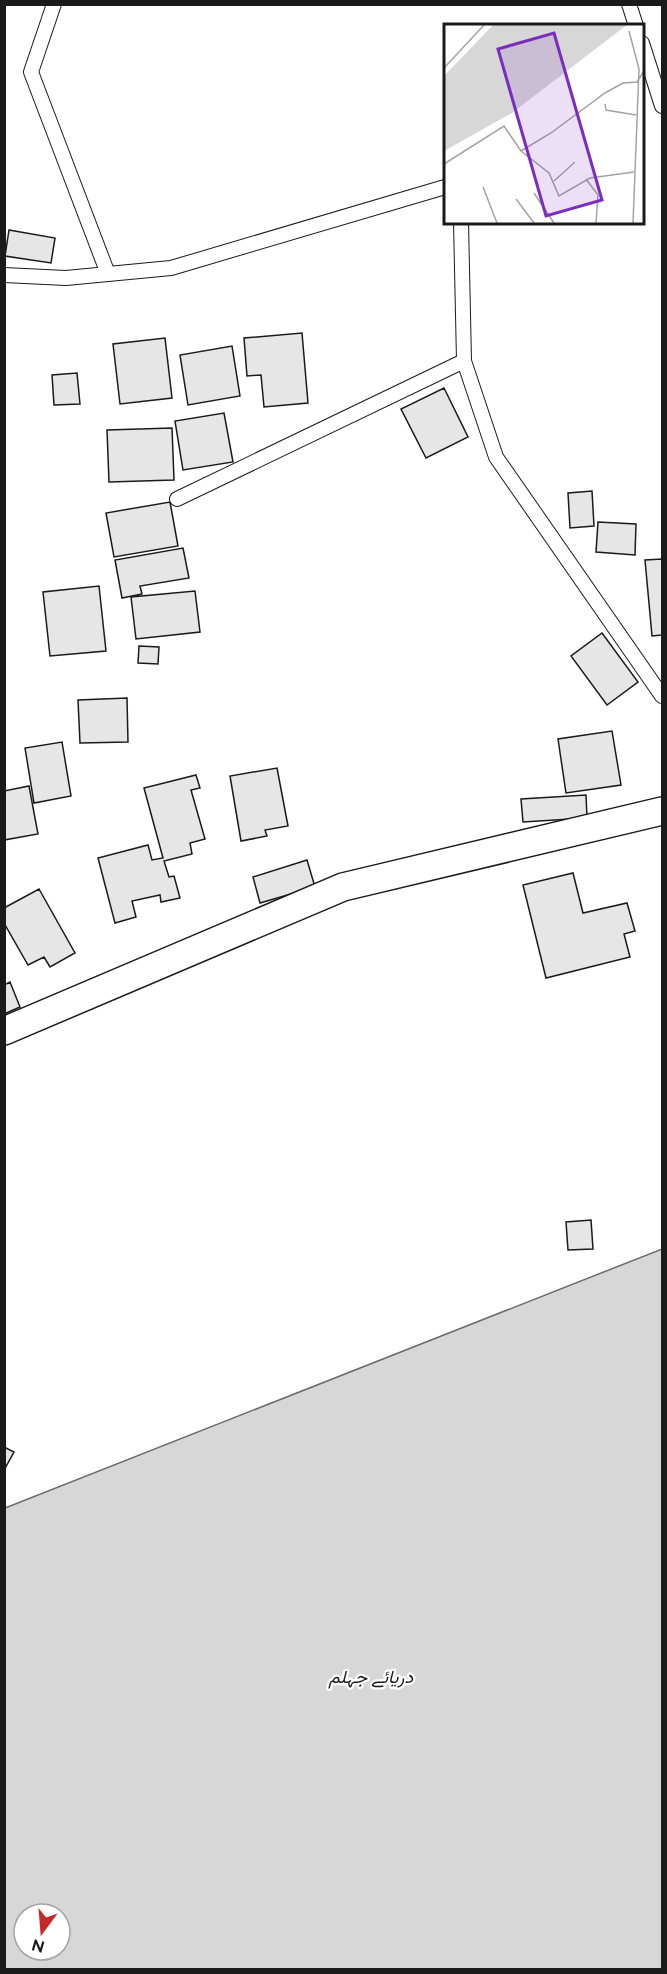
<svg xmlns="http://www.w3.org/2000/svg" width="667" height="1974" font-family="Raleway,Vazirmatn,sans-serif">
	<rect width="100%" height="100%" fill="#fff"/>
	<!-- water -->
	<path fill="#d7d7d7" stroke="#6a6a6a" stroke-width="1.5" fill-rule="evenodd" d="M 662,1249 L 662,1969 L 5,1969 L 5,1508 ZM 24,1914 L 60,1914 L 60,1950 L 24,1950 Z"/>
	<!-- building -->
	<path fill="#e6e6e6" stroke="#1a1a1a" stroke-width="1.5" d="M 9,230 L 55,238 L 51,263 L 5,256 Z
		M 302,333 L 308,403 L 264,407 L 261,375 L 247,376 L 244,338 Z
		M 165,338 L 172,398 L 120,404 L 113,344 Z
		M 232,346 L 240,396 L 188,405 L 180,355 Z
		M 77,373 L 80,404 L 54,405 L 52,375 Z
		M 444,388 L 468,437 L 426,458 L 401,409 Z
		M 224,413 L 233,462 L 183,470 L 175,421 Z
		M 172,428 L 174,480 L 109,482 L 107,430 Z
		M 592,491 L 594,526 L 570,528 L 568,493 Z
		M 170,502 L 178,546 L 114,557 L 106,513 Z
		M 598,522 L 636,524 L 635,555 L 596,552 Z
		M 183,548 L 189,578 L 140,586 L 142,594 L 122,598 L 115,560 Z
		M 662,559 L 662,635 L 652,636 L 645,560 Z
		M 99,586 L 106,651 L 50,656 L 43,592 Z
		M 195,591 L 200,632 L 136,639 L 131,597 Z
		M 602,633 L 638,682 L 607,705 L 571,656 Z
		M 139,646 L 159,647 L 158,664 L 138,663 Z
		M 127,698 L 128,742 L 80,743 L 78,700 Z
		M 612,731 L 621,785 L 566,793 L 558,739 Z
		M 62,742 L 71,796 L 34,803 L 25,748 Z
		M 277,768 L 288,826 L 265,830 L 267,836 L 241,841 L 230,776 Z
		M 196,775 L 200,788 L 191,790 L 205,839 L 190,843 L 192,854 L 164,861 L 169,877 L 174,876 L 180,898 L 161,902 L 160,895 L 132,901 L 136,917 L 115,923 L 98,858 L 148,845 L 152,860 L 163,858 L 144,788 Z
		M 29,786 L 38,834 L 4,840 L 4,791 Z
		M 586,795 L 587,818 L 523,822 L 521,799 Z
		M 307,860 L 315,887 L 260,903 L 253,877 Z
		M 573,873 L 583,913 L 627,903 L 635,931 L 624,934 L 630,957 L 546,978 L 523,885 Z
		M 39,889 L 75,953 L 50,967 L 44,957 L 28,965 L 4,923 L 4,908 Z
		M 10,982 L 20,1007 L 4,1014 L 4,985 Z
		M 591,1220 L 593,1249 L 568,1250 L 566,1222 Z
		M 4,1447 L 14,1452 L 4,1470 Z"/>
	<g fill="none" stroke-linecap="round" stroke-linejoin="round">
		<!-- service casing -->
		<g stroke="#1a1a1a" stroke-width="16">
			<path id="service" d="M 54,4 L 31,72 L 108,274
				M 629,4 L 636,26
				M 642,43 L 662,106
				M 461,222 L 464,361 L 496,457 L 662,696
				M 4,275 L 66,278 L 171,268 L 445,187
				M 177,499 L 464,361"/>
		</g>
		<!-- minor casing -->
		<g stroke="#1a1a1a" stroke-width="30">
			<path id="minor" d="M 4,1031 L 343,887 L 662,811"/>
		</g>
		<!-- service -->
		<use href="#service" stroke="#fff" stroke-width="14"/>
		<!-- minor -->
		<use href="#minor" stroke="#fff" stroke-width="27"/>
	</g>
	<g text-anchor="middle" stroke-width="4.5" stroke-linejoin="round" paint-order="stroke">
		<!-- water labels -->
		<g font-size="18" font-style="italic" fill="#1a1a1a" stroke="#fff">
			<text x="371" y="1683">دریائے جہلم</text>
		</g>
	</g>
	<!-- overview -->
	<g transform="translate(444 24)">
		<rect width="200" height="200" fill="#fff"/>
		<path d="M 50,0 L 184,0 L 68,89 L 0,127 L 0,52 Z" fill="#d7d7d7"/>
		<path fill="none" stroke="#a3a3a3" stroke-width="1.5" d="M 185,7 L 195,45 L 189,199M 0,44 L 41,0M 161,80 L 162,86 L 192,91M 77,127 L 107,109 L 161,69 L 179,59 L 193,58 L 200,47M 0,140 L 60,102 L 77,127 L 105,149 L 115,172 L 146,154 L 190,148M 142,155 L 154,171 L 152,199M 110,157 L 131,138M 39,163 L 53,199M 90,169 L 110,199M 72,175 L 90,199"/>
		<path fill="#7b2cbf" fill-opacity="0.15" stroke="#7b2cbf" stroke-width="3" d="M 110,9 L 158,176 L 102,192 L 54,25 Z"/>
		<rect width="200" height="200" fill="none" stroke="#1a1a1a" stroke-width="3"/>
	</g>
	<!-- border -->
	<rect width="667" height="1974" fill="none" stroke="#1a1a1a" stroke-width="12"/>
	<!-- north arrow -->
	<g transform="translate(42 1932) rotate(196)"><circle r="28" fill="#ffffff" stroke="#a3a3a3" stroke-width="1.5"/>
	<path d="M0-4.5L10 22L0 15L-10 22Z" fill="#c62828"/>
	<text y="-9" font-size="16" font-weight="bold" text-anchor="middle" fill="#1a1a1a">N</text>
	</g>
</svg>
